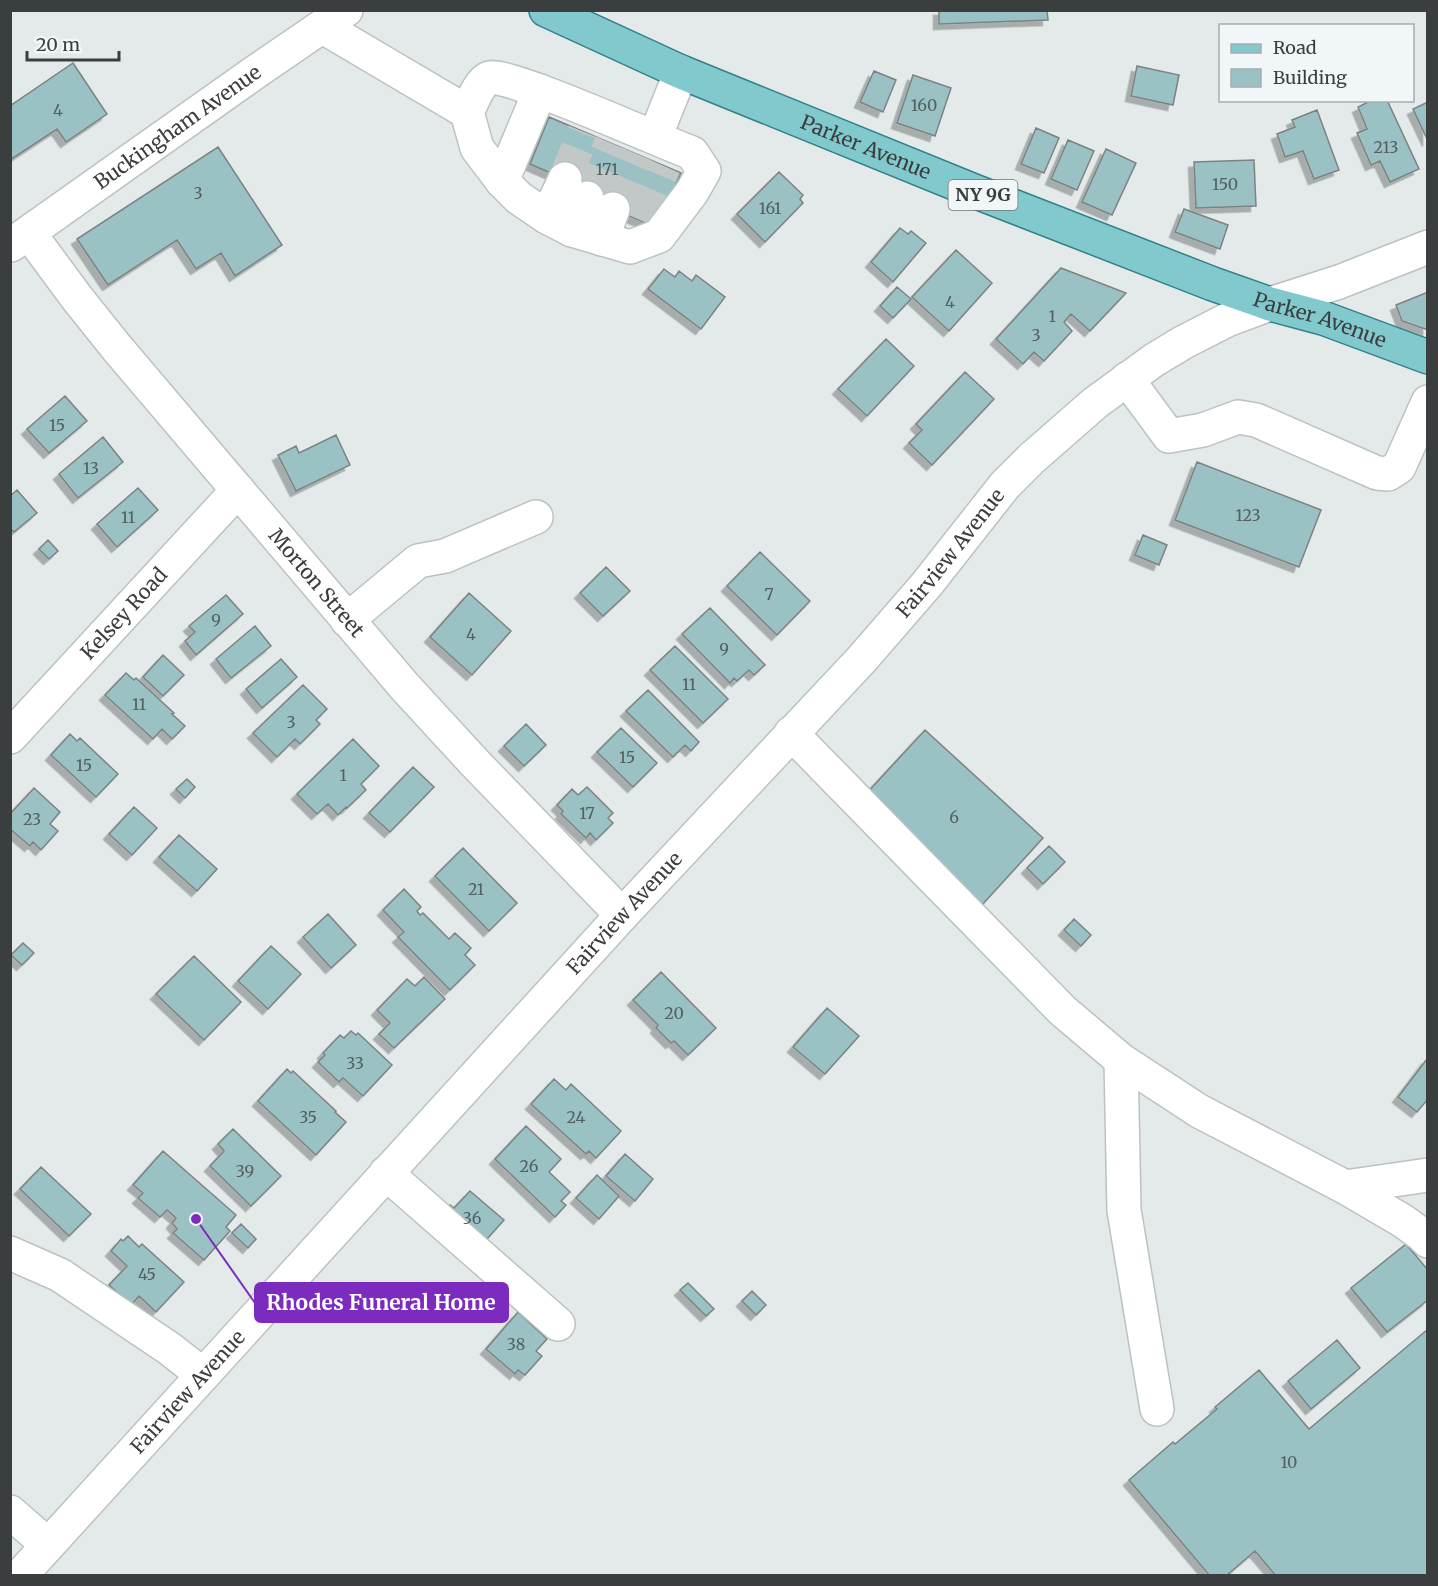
<svg xmlns="http://www.w3.org/2000/svg" width="1438" height="1586" font-family="Merriweather,serif">
	<defs>
		<filter id="shadow"><feDropShadow dx="-5.5" dy="5.5" stdDeviation="0" flood-color="#0004"/></filter>
	</defs>
	<rect width="100%" height="100%" fill="#e4eaea"/>
	<!-- building -->
	<path fill="#9ac1c4" stroke="#7d8282" stroke-width="1.5" filter="url(#shadow)" d="M 939,10 L 1047,10 L 1048,20 L 939,24 Z
		M 73,63 L 107,114 L 66,142 L 57,129 L 10,160 L 10,106 Z
		M 1137,66 L 1179,75 L 1173,105 L 1131,96 Z
		M 874,71 L 896,80 L 883,112 L 860,102 Z
		M 913,75 L 951,88 L 935,136 L 897,123 Z
		M 1372,100 L 1387,100 L 1419,169 L 1390,182 L 1380,161 L 1371,165 L 1357,133 L 1367,129 L 1358,107 Z
		M 1428,102 L 1428,141 L 1413,109 Z
		M 1317,110 L 1339,170 L 1314,179 L 1303,151 L 1285,157 L 1277,134 L 1295,127 L 1292,120 Z
		M 549,117 L 681,173 L 658,228 L 587,198 L 569,181 L 530,164 Z
		M 1036,128 L 1059,138 L 1044,173 L 1021,164 Z
		M 1068,140 L 1094,151 L 1077,190 L 1051,179 Z
		M 218,147 L 282,245 L 235,276 L 221,253 L 196,269 L 177,240 L 108,285 L 77,239 Z
		M 1106,149 L 1136,163 L 1112,215 L 1082,202 Z
		M 1254,160 L 1256,206 L 1196,208 L 1194,162 Z
		M 779,172 L 803,195 L 800,199 L 803,203 L 765,242 L 737,214 Z
		M 1184,209 L 1228,225 L 1220,249 L 1175,232 Z
		M 900,228 L 908,234 L 911,231 L 926,243 L 893,282 L 871,262 Z
		M 956,250 L 992,283 L 949,331 L 912,297 Z
		M 1061,268 L 1126,293 L 1090,331 L 1071,314 L 1064,322 L 1072,331 L 1044,361 L 1034,352 L 1023,364 L 996,339 Z
		M 664,269 L 675,277 L 679,271 L 692,281 L 696,275 L 725,297 L 701,329 L 648,289 Z
		M 897,287 L 911,299 L 893,318 L 880,306 Z
		M 1428,292 L 1428,330 L 1402,321 L 1396,305 Z
		M 886,339 L 914,366 L 867,416 L 838,389 Z
		M 965,372 L 994,399 L 932,465 L 909,443 L 922,430 L 916,424 Z
		M 65,396 L 87,421 L 49,453 L 27,429 Z
		M 336,435 L 350,465 L 296,491 L 278,455 L 296,446 L 299,453 Z
		M 103,437 L 123,462 L 78,498 L 59,474 Z
		M 1197,462 L 1321,510 L 1299,567 L 1175,520 Z
		M 138,488 L 158,510 L 117,547 L 97,524 Z
		M 17,490 L 37,513 L 14,532 L 10,528 L 10,496 Z
		M 1143,535 L 1167,545 L 1159,565 L 1135,555 Z
		M 48,540 L 58,551 L 49,559 L 39,549 Z
		M 760,552 L 810,601 L 777,635 L 727,586 Z
		M 606,567 L 630,591 L 603,616 L 580,593 Z
		M 469,593 L 511,631 L 472,675 L 430,637 Z
		M 226,595 L 243,614 L 196,655 L 185,641 L 195,632 L 189,626 Z
		M 710,608 L 765,665 L 754,675 L 749,670 L 737,681 L 734,678 L 730,683 L 682,634 Z
		M 255,626 L 271,646 L 231,678 L 216,659 Z
		M 675,646 L 728,699 L 703,723 L 650,670 Z
		M 163,655 L 184,675 L 163,696 L 143,677 Z
		M 281,659 L 297,677 L 262,708 L 246,689 Z
		M 126,673 L 134,680 L 136,678 L 174,713 L 172,714 L 185,726 L 172,739 L 162,729 L 153,739 L 105,695 Z
		M 303,685 L 327,709 L 316,720 L 320,724 L 300,744 L 295,739 L 277,757 L 253,733 Z
		M 648,690 L 699,742 L 691,751 L 685,745 L 673,757 L 626,711 Z
		M 526,724 L 546,745 L 524,766 L 504,746 Z
		M 621,728 L 657,763 L 633,787 L 597,752 Z
		M 925,730 L 1043,838 L 982,905 L 864,796 Z
		M 70,734 L 77,741 L 80,738 L 118,774 L 96,797 L 51,755 Z
		M 353,739 L 379,766 L 361,784 L 366,790 L 347,808 L 346,807 L 338,815 L 328,804 L 317,814 L 297,794 Z
		M 413,767 L 434,787 L 390,832 L 369,813 Z
		M 187,779 L 195,787 L 185,798 L 176,789 Z
		M 587,787 L 613,813 L 608,818 L 613,823 L 596,840 L 590,833 L 586,838 L 561,814 L 563,811 L 557,805 L 572,789 L 578,795 Z
		M 34,788 L 60,812 L 50,824 L 58,831 L 41,850 L 33,842 L 30,846 L 10,829 L 10,814 Z
		M 134,807 L 157,828 L 132,855 L 109,834 Z
		M 179,835 L 217,869 L 197,891 L 159,857 Z
		M 1049,846 L 1065,862 L 1043,884 L 1027,868 Z
		M 463,848 L 517,903 L 489,931 L 435,876 Z
		M 404,889 L 421,907 L 417,911 L 420,915 L 423,913 L 449,939 L 455,933 L 471,948 L 465,955 L 475,965 L 450,990 L 398,937 L 404,932 L 383,910 Z
		M 328,914 L 356,945 L 331,968 L 303,937 Z
		M 1074,919 L 1091,935 L 1081,946 L 1064,930 Z
		M 23,943 L 34,953 L 22,965 L 11,955 Z
		M 271,946 L 301,974 L 268,1009 L 238,981 Z
		M 194,956 L 241,1002 L 204,1040 L 156,994 Z
		M 661,972 L 716,1028 L 688,1055 L 674,1041 L 671,1043 L 656,1028 L 658,1025 L 633,1000 Z
		M 424,977 L 445,999 L 394,1048 L 379,1034 L 390,1023 L 377,1010 L 407,979 L 415,986 Z
		M 827,1008 L 859,1036 L 825,1074 L 793,1047 Z
		M 351,1031 L 356,1035 L 358,1033 L 392,1065 L 363,1096 L 343,1078 L 339,1082 L 318,1062 L 325,1055 L 323,1053 L 340,1035 L 344,1038 Z
		M 1427,1059 L 1428,1099 L 1417,1112 L 1398,1097 Z
		M 287,1069 L 291,1073 L 293,1071 L 336,1111 L 335,1112 L 346,1122 L 316,1155 L 258,1101 Z
		M 554,1079 L 566,1090 L 571,1084 L 621,1131 L 596,1158 L 589,1151 L 586,1154 L 531,1104 Z
		M 526,1126 L 561,1159 L 549,1172 L 570,1192 L 561,1201 L 566,1205 L 555,1217 L 495,1159 Z
		M 233,1129 L 281,1176 L 251,1206 L 210,1166 L 224,1151 L 218,1144 Z
		M 163,1151 L 236,1215 L 226,1227 L 230,1231 L 204,1260 L 173,1233 L 177,1229 L 172,1223 L 176,1218 L 167,1210 L 160,1217 L 138,1198 L 143,1193 L 133,1185 Z
		M 625,1154 L 653,1179 L 635,1201 L 606,1176 Z
		M 41,1167 L 91,1214 L 69,1236 L 20,1189 Z
		M 597,1175 L 619,1196 L 599,1219 L 576,1198 Z
		M 470,1191 L 504,1220 L 478,1249 L 440,1216 L 450,1205 L 454,1208 Z
		M 241,1224 L 256,1239 L 248,1248 L 232,1233 Z
		M 128,1236 L 139,1247 L 142,1244 L 184,1282 L 156,1312 L 139,1296 L 131,1305 L 109,1285 L 127,1266 L 111,1251 L 121,1239 L 123,1241 Z
		M 1406,1244 L 1428,1270 L 1428,1300 L 1387,1332 L 1351,1288 Z
		M 688,1283 L 714,1309 L 706,1316 L 680,1290 Z
		M 752,1291 L 766,1305 L 756,1315 L 742,1301 Z
		M 518,1312 L 547,1339 L 536,1351 L 542,1356 L 525,1375 L 518,1370 L 515,1374 L 486,1349 Z
		M 1428,1329 L 1428,1573 L 1425,1576 L 1276,1576 L 1255,1551 L 1226,1576 L 1210,1576 L 1129,1480 L 1173,1442 L 1175,1444 L 1217,1409 L 1215,1407 L 1259,1370 L 1309,1429 Z
		M 1337,1340 L 1360,1368 L 1311,1409 L 1288,1381 Z"/>
	<g fill="none" stroke-linecap="round" stroke-linejoin="round">
		<!-- minor-tunnel -->
		<path stroke="#c2c8c8" stroke-width="33" stroke-dasharray="33 16" stroke-linecap="butt" d="M 565,179 L 584,132
			M 587,198 L 611,143
			M 613,209 L 637,154
			M 640,220 L 664,166"/>
		<!-- minor casing -->
		<g stroke="#bcc2c2" stroke-width="36">
			<g id="minor">
				<path d="M 323,27 L 467,112 L 477,148 L 502,181 L 519,198 L 547,217 L 572,230 L 630,247 L 659,236 L 692,192 L 704,171 L 692,153 C 664,143 505,71 489,78 C 479,82 472,103 467,112"/>
				<path d="M 655,137 L 681,72"/>
				<path d="M 502,181 L 540,91"/>
				<path d="M 547,217 L 565,179"/>
				<path d="M 572,230 L 587,198"/>
				<path id="s1" d="M 29,233 L 77,298 L 117,348 L 405,687 L 474,762 L 622,915"/>
				<path d="M 602,239 L 613,209"/>
				<path id="s2" d="M 11,245 L 254,73 L 346,10"/>
				<path d="M 1127,379 L 1169,436 L 1203,430 L 1238,417 L 1256,420 L 1377,473 L 1388,474 L 1399,467 L 1428,402"/>
				<path d="M 347,620 L 418,561 L 445,556 L 536,517"/>
				<path d="M 791,733 L 1063,1011 L 1121,1060 L 1199,1111 L 1345,1187 L 1403,1221 L 1422,1235 L 1428,1241"/>
				<path id="s3" d="M 10,737 L 238,490"/>
				<path d="M 1121,1060 L 1124,1210 L 1157,1409"/>
				<path d="M 386,1173 L 558,1324"/>
				<path d="M 1345,1187 L 1428,1175"/>
				<path d="M 10,1253 L 60,1275 L 170,1349 L 203,1375"/>
				<path d="M 10,1512 L 48,1545"/>
				<path id="s4" d="M 20,1576 L 622,915 L 862,659 L 927,584 L 1005,485 L 1031,459 L 1095,403 L 1154,360 L 1184,342 L 1227,320 L 1270,304 L 1339,282 L 1428,247"/>
			</g>
		</g>
		<!-- major casing -->
		<g stroke="#338187" stroke-width="36">
			<g id="major">
				<path id="s5" d="M 546,10 L 681,72 L 974,191 L 1213,284 L 1270,304 L 1323,318 L 1428,357"/>
			</g>
		</g>
		<!-- minor -->
		<use href="#minor" stroke="#fff" stroke-width="33"/>
		<!-- major -->
		<use href="#major" stroke="#82c9ce" stroke-width="33"/>
	</g>
	<g text-anchor="middle" stroke-width="4.5" stroke-linejoin="round" paint-order="stroke">
		<!-- number labels -->
		<g font-size="16" fill="#535f60">
			<text x="924" y="111">160</text>
			<text x="58" y="116">4</text>
			<text x="1386" y="153">213</text>
			<text x="607" y="175">171</text>
			<text x="1225" y="190">150</text>
			<text x="198" y="199">3</text>
			<text x="770" y="214">161</text>
			<text x="950" y="308">4</text>
			<text x="1052" y="322">1</text>
			<text x="1036" y="341">3</text>
			<text x="57" y="431">15</text>
			<text x="91" y="474">13</text>
			<text x="1248" y="521">123</text>
			<text x="128" y="523">11</text>
			<text x="769" y="600">7</text>
			<text x="216" y="626">9</text>
			<text x="471" y="640">4</text>
			<text x="724" y="655">9</text>
			<text x="689" y="690">11</text>
			<text x="139" y="710">11</text>
			<text x="291" y="728">3</text>
			<text x="627" y="763">15</text>
			<text x="84" y="771">15</text>
			<text x="343" y="781">1</text>
			<text x="587" y="819">17</text>
			<text x="954" y="823">6</text>
			<text x="32" y="825">23</text>
			<text x="476" y="895">21</text>
			<text x="674" y="1019">20</text>
			<text x="355" y="1069">33</text>
			<text x="308" y="1123">35</text>
			<text x="576" y="1123">24</text>
			<text x="529" y="1172">26</text>
			<text x="245" y="1177">39</text>
			<text x="472" y="1224">36</text>
			<text x="147" y="1280">45</text>
			<text x="516" y="1350">38</text>
			<text x="1289" y="1468">10</text>
		</g>
		<!-- shield labels -->
		<rect fill="#f1f7f8" stroke="#727676" stroke-width="1.5" x="948.5" y="180" width="69" height="30" rx="4.5"/>
		<g font-size="18" font-weight="bold" fill="#3b3e3e">
			<text x="983" y="201">NY 9G</text>
		</g>
		<!-- street labels -->
		<g font-size="20" fill="#3b3e3e" stroke="#f1f7f8">
			<text dy="7" stroke="none"><textPath href="#s2" startOffset="204">Buckingham Avenue</textPath></text>
			<text dy="7" stroke="none"><textPath href="#s5" startOffset="348">Parker Avenue</textPath></text>
			<text dy="7" stroke="none"><textPath href="#s5" startOffset="834">Parker Avenue</textPath></text>
			<text dy="7" stroke="none"><textPath href="#s4" startOffset="1383">Fairview Avenue</textPath></text>
			<text dy="7" stroke="none"><textPath href="#s1" startOffset="453">Morton Street</textPath></text>
			<text dy="7" stroke="none"><textPath href="#s3" startOffset="168">Kelsey Road</textPath></text>
			<text dy="7" stroke="none"><textPath href="#s4" startOffset="897">Fairview Avenue</textPath></text>
			<text dy="7" stroke="none"><textPath href="#s4" startOffset="249">Fairview Avenue</textPath></text>
		</g>
	</g>
	<!-- callouts -->
	<path fill="none" stroke="#7b2cbf" stroke-width="2" d="M196 1219L255 1303"/>
	<circle fill="#7b2cbf" stroke="#f1f7f8" stroke-width="2" cx="196" cy="1219" r="6"/>
	<rect fill="#7b2cbf" stroke="#7b2cbf" stroke-width="2" x="255" y="1283" width="253" height="39" rx="6"/>
	<g font-size="21" text-anchor="middle" font-weight="bold" fill="#fff">
		<text x="381" y="1310">Rhodes Funeral Home</text>
	</g>
	<!-- border -->
	<rect width="1438" height="1586" fill="none" stroke="#3b3e3e" stroke-width="24"/>
	<!-- legend -->
	<rect x="1219" y="24" width="195" height="78" fill="#f1f7f8" stroke="#a8adae" stroke-width="1.5"/>
	<rect x="1231" y="44" width="30" height="9" fill="#82c9ce" stroke="#a8adae" stroke-width="1.5"/>
	<text x="1273" y="54" font-size="18" fill="#3b3e3e">Road</text>
	<rect x="1231" y="69" width="30" height="18" fill="#9ac1c4" stroke="#a8adae" stroke-width="1.5"/>
	<text x="1273" y="84" font-size="18" fill="#3b3e3e">Building</text>
	<!-- scale -->
	<path d="M27 51v9h92v-9" fill="none" stroke="#3b3e3e" stroke-width="3"/>
	<text x="36" y="51" font-size="18" fill="#3b3e3e" stroke="#f1f7f8" stroke-width="4.5" paint-order="stroke">20 m</text>
</svg>
